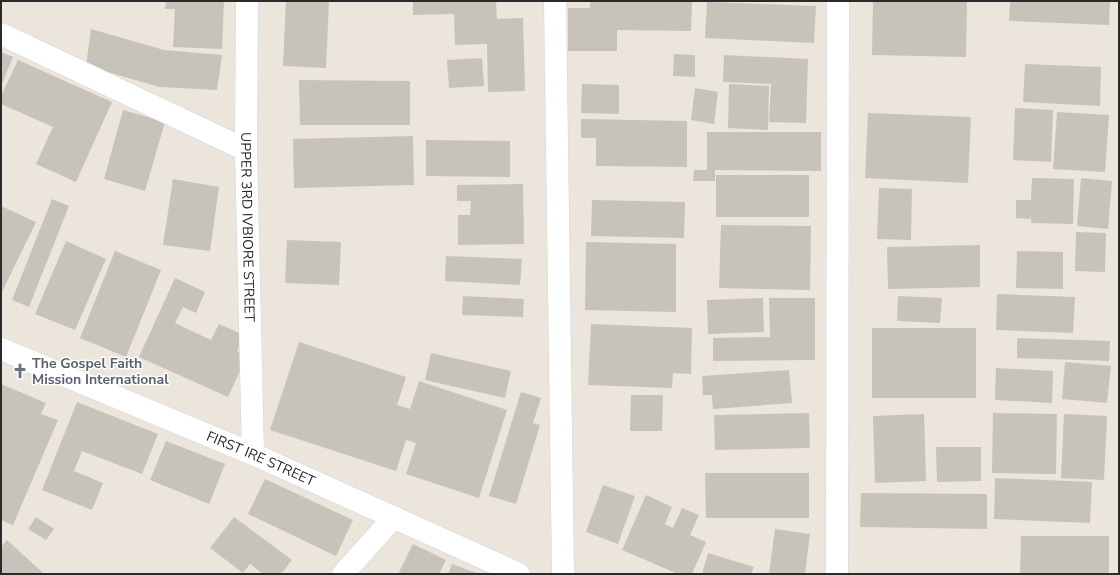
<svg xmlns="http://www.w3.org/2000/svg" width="1120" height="575" font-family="'Nunito Sans',sans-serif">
	<rect width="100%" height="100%" fill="#ebe5dc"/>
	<!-- building -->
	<path fill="#c7c3bb" d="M 166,1 L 224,1 L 222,49 L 173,47 L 175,9 L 165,9 Z
		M 286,1 L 329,1 L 326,68 L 283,66 Z
		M 413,1 L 496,1 L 497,19 L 523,18 L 525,91 L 488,92 L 487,44 L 455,45 L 454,14 L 413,15 Z
		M 590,1 L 692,1 L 691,31 L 617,30 L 617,51 L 568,51 L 568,8 L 590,8 Z
		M 873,1 L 967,1 L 966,57 L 872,55 Z
		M 1010,1 L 1110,1 L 1109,25 L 1009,21 Z
		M 707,2 L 816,6 L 814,43 L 705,38 Z
		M 91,29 L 164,50 L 222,55 L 217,90 L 160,87 L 86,66 Z
		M 1,52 L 13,57 L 1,86 Z
		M 674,54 L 695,55 L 695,77 L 673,76 Z
		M 724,55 L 808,59 L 806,123 L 769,122 L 771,84 L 723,82 Z
		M 482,58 L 484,86 L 449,88 L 447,60 Z
		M 18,60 L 112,102 L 76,182 L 36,164 L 53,127 L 1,104 L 1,96 Z
		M 1025,64 L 1101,67 L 1100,106 L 1023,102 Z
		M 299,80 L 410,81 L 410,125 L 300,125 Z
		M 582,84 L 619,85 L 619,114 L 581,113 Z
		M 729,84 L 769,86 L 768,130 L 728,128 Z
		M 695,88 L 718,92 L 714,124 L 691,120 Z
		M 1015,108 L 1053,110 L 1051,162 L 1013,160 Z
		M 123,110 L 165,122 L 145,191 L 104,179 Z
		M 1057,112 L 1109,115 L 1105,172 L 1053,169 Z
		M 868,113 L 971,117 L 968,183 L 865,178 Z
		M 581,119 L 687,121 L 687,167 L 596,166 L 596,138 L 581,138 Z
		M 707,132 L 821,132 L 821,171 L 715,170 L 715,181 L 693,181 L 694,170 L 707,170 Z
		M 413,136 L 414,185 L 294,188 L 293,139 Z
		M 426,140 L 510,141 L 510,177 L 426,176 Z
		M 716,175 L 809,175 L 809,217 L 716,217 Z
		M 1032,178 L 1074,179 L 1073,224 L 1031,223 L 1031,214 L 1030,219 L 1016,218 L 1016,200 L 1031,200 Z
		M 1081,178 L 1112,181 L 1108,229 L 1077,226 Z
		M 173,179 L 219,187 L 210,251 L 163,245 Z
		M 523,184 L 524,244 L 458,245 L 458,215 L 470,215 L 471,201 L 457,201 L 457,185 Z
		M 879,188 L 912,189 L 911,240 L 877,239 Z
		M 52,199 L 69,206 L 29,307 L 12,300 Z
		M 592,200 L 685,202 L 684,238 L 591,236 Z
		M 1,206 L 36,222 L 1,294 Z
		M 721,225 L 811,226 L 810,290 L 719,288 Z
		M 1076,232 L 1106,233 L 1105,272 L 1075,271 Z
		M 287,240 L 341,242 L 339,285 L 285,283 Z
		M 66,241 L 106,259 L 75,330 L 35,314 Z
		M 586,242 L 676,244 L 676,312 L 585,310 Z
		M 980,245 L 980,287 L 888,289 L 887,247 Z
		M 115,251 L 161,270 L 126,357 L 80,338 Z
		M 1017,251 L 1063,252 L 1063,289 L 1016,288 Z
		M 446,256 L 522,259 L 520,285 L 445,281 Z
		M 175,278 L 205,292 L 196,313 L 183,307 L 175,323 L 211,340 L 219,324 L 244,335 L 237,351 L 247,356 L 228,397 L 139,357 Z
		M 997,294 L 1075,297 L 1073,333 L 996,330 Z
		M 463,296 L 524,299 L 523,317 L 462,315 Z
		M 898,296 L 942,298 L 940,323 L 897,321 Z
		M 763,298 L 764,332 L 708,334 L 707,300 Z
		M 769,298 L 815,298 L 815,360 L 713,361 L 713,338 L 770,337 Z
		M 591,324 L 692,328 L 691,374 L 673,373 L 672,388 L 588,385 Z
		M 872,328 L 976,328 L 976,398 L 872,398 Z
		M 1017,338 L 1110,341 L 1109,361 L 1017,358 Z
		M 299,342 L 406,377 L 397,405 L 410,409 L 419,381 L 507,410 L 479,498 L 406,474 L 416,443 L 406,440 L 396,471 L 270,430 Z
		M 431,353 L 511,371 L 505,398 L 425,380 Z
		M 1065,362 L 1111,366 L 1107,403 L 1062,399 Z
		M 996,368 L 1053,371 L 1052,403 L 995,400 Z
		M 789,370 L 792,403 L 713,409 L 712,395 L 703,395 L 702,376 Z
		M 1,384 L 46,403 L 41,414 L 58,420 L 13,525 L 1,520 Z
		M 521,392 L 541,398 L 533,423 L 540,425 L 516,504 L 489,496 Z
		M 631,395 L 663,395 L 662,431 L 630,431 Z
		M 77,402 L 158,434 L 142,474 L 82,451 L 74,471 L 103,483 L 92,510 L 42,490 Z
		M 809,413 L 810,448 L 715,450 L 714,415 Z
		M 993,413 L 1057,414 L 1056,474 L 992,473 Z
		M 924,414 L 926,481 L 875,483 L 873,416 Z
		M 1064,414 L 1107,416 L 1104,480 L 1061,478 Z
		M 166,441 L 225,464 L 209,504 L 150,480 Z
		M 936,447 L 981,447 L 981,481 L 937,482 Z
		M 705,473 L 809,473 L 809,518 L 706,518 Z
		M 995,478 L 1092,482 L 1090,523 L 994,519 Z
		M 265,479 L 353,520 L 336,556 L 248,514 Z
		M 603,485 L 635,496 L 618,544 L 586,532 Z
		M 861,493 L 987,494 L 987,529 L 860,527 Z
		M 646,495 L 672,507 L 665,524 L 673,528 L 682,508 L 699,515 L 690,535 L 706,542 L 692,574 L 678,574 L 622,550 Z
		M 36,517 L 54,529 L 46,540 L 28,529 Z
		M 234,517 L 292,560 L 281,574 L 263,574 L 250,564 L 243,573 L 210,548 Z
		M 775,529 L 810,534 L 805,574 L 769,574 Z
		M 1021,536 L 1109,536 L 1109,574 L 1020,574 Z
		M 7,540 L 42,572 L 40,574 L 1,574 L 1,547 Z
		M 413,544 L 446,560 L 439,574 L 398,574 Z
		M 708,553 L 754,567 L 751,574 L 702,574 Z
		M 452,564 L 479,574 L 448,574 Z"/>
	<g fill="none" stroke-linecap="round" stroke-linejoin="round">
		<!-- street casing -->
		<g stroke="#d2d5e2" stroke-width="23">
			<g id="street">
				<path id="s1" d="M 247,1 L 246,150 L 253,454"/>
				<path d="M 555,1 L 563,574"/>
				<path d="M 1,34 L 246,150"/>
				<path id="s2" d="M 1,349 L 253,454 L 519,574"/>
				<path d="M 343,574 L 394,517"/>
				<path d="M 837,574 L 838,1"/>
			</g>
		</g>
		<!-- street -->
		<use href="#street" stroke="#fff" stroke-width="22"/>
	</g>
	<!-- icons -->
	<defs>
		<g id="church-bare" transform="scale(1.2)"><path d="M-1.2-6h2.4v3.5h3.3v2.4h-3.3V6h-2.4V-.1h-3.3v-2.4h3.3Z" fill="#6b7280" stroke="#fff" stroke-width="2.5" paint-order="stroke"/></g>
	</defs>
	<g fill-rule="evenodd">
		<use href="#church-bare" x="20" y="371"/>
	</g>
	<g text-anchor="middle" stroke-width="3" stroke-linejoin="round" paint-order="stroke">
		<!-- street labels -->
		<g font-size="14" fill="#2a2a2a" stroke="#fff">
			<text dy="5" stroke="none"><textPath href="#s1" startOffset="226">UPPER 3RD IVBIORE STREET</textPath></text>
			<text dy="5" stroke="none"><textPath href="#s2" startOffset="282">FIRST IRE STREET</textPath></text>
		</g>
		<!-- worship labels -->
		<g font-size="14" font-weight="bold" fill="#5b616d" stroke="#fff" text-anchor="start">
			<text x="32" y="368">The Gospel Faith<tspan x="32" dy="16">Mission International</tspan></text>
		</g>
	</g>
	<!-- border -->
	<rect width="1120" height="575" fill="none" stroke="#2a2a2a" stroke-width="4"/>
</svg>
